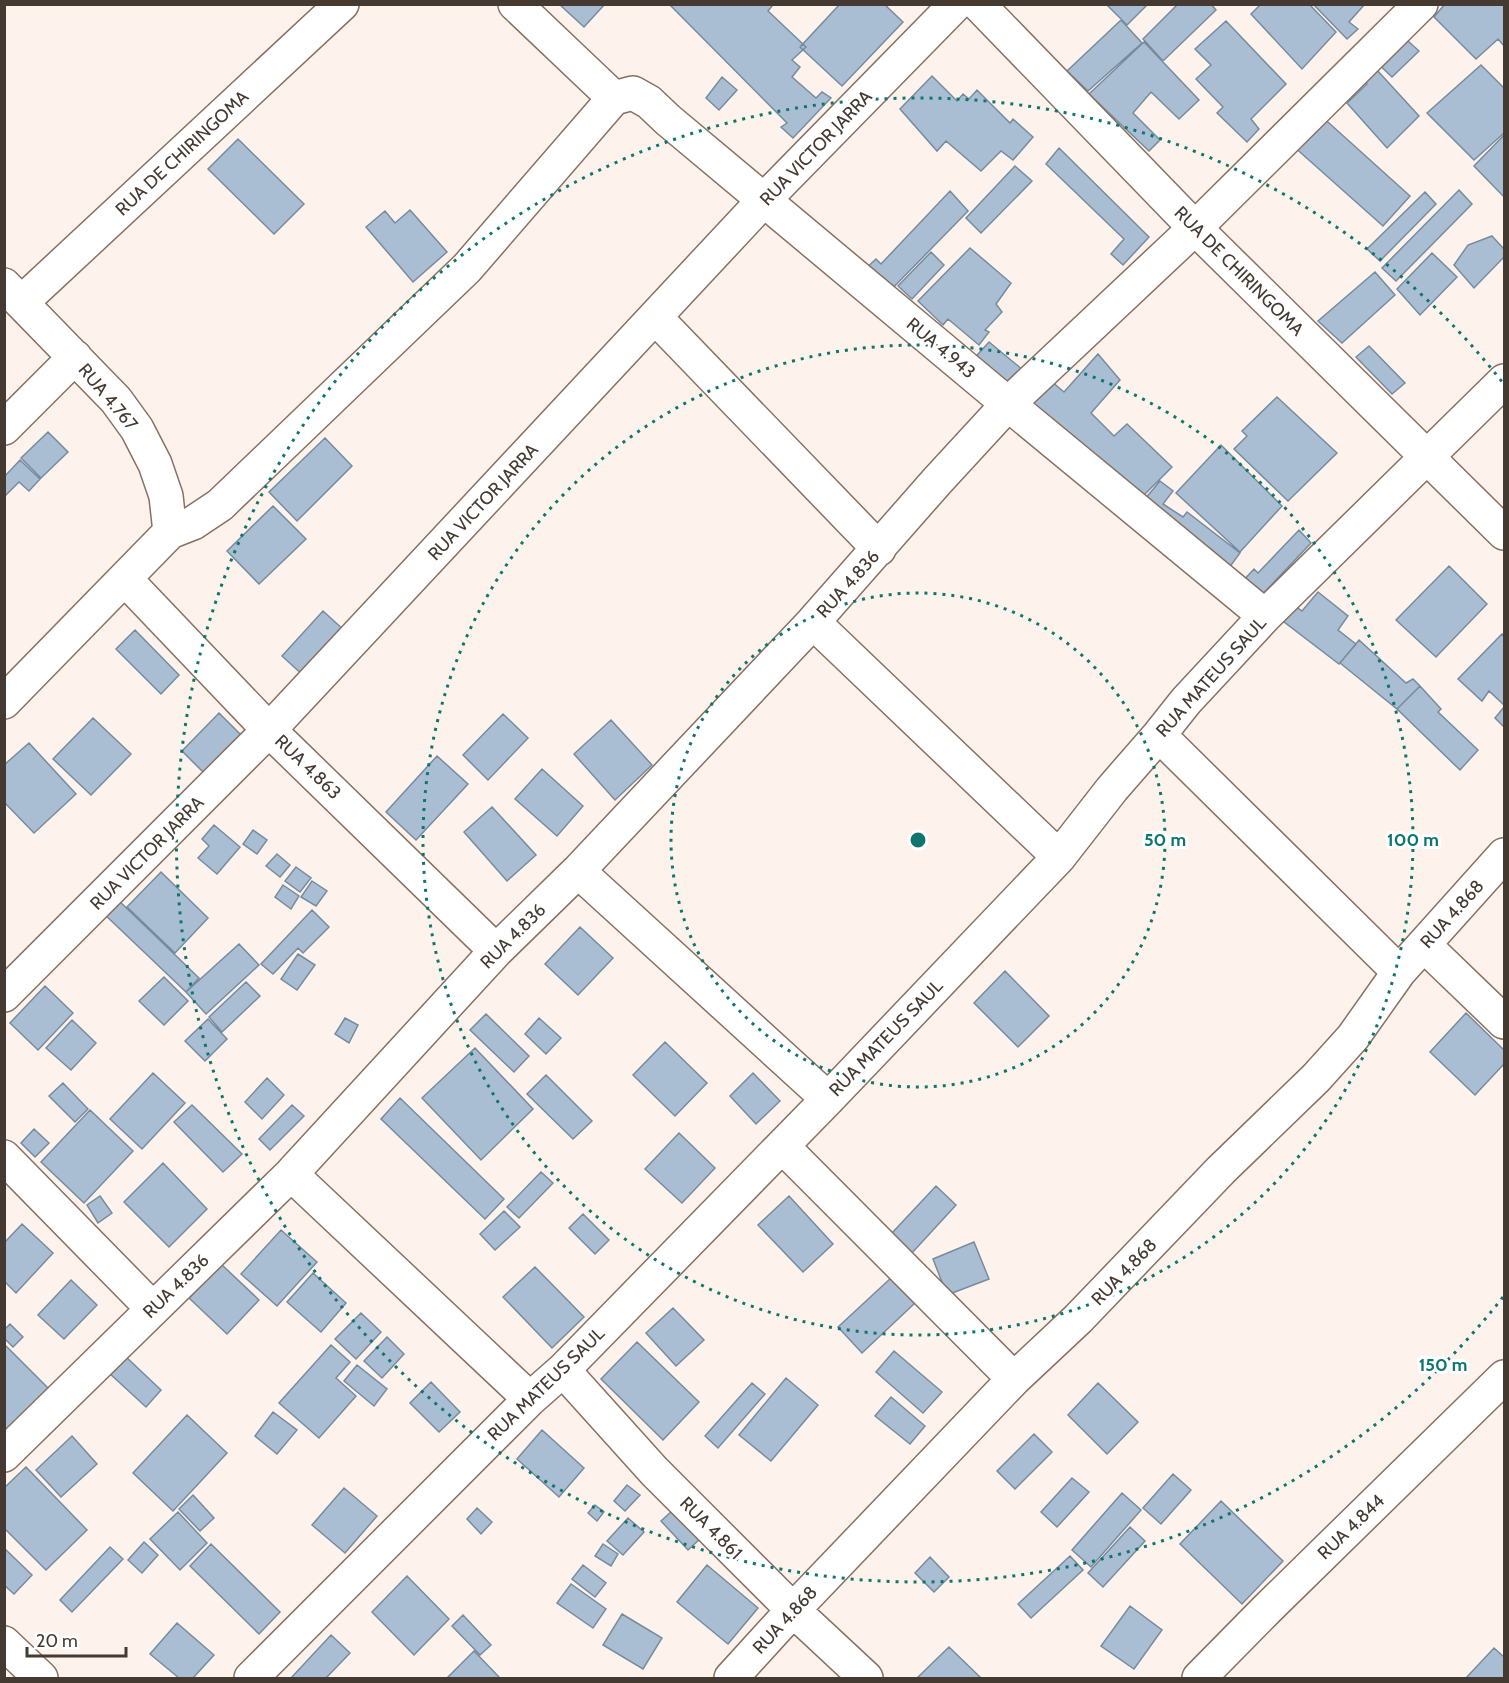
<svg xmlns="http://www.w3.org/2000/svg" width="1509" height="1683" font-family="Cabin,sans-serif">
	<rect width="100%" height="100%" fill="#fef3ec"/>
	<!-- building -->
	<path fill="#a9bed3" stroke="#778b9f" stroke-width="1.5" d="M 559,4 L 605,4 L 584,27 Z
		M 669,4 L 770,4 L 772,6 L 768,11 L 806,47 L 792,60 L 800,67 L 792,77 L 816,98 L 822,92 L 831,98 L 793,138 L 781,127 L 787,123 Z
		M 840,4 L 884,4 L 903,22 L 842,86 L 800,47 Z
		M 1106,4 L 1148,4 L 1127,25 Z
		M 1178,4 L 1211,4 L 1216,10 L 1163,61 L 1143,39 Z
		M 1261,4 L 1309,4 L 1336,32 L 1302,69 L 1251,14 Z
		M 1313,4 L 1365,4 L 1349,22 L 1358,29 L 1347,39 Z
		M 1445,4 L 1504,4 L 1504,46 L 1498,39 L 1476,59 L 1434,17 Z
		M 1121,20 L 1142,43 L 1088,91 L 1067,71 Z
		M 1226,21 L 1286,84 L 1251,119 L 1259,129 L 1247,142 L 1217,113 L 1223,107 L 1196,79 L 1211,65 L 1195,49 Z
		M 1398,32 L 1419,51 L 1392,77 L 1370,56 Z
		M 1144,42 L 1199,100 L 1179,119 L 1151,92 L 1133,113 L 1160,140 L 1149,151 L 1089,94 Z
		M 1365,57 L 1419,116 L 1387,148 L 1347,103 L 1367,84 L 1356,70 Z
		M 1481,65 L 1504,88 L 1504,133 L 1474,160 L 1427,113 Z
		M 932,76 L 957,101 L 963,94 L 969,99 L 977,90 L 1010,123 L 1013,119 L 1033,137 L 1013,160 L 1001,151 L 981,171 L 946,141 L 937,151 L 900,109 Z
		M 722,77 L 737,90 L 719,110 L 706,98 Z
		M 1319,114 L 1410,196 L 1383,226 L 1292,145 Z
		M 1504,135 L 1504,197 L 1474,166 Z
		M 238,139 L 304,204 L 274,234 L 208,169 Z
		M 1059,148 L 1149,237 L 1123,265 L 1111,254 L 1124,239 L 1046,164 Z
		M 1015,166 L 1032,181 L 981,233 L 966,218 Z
		M 1459,190 L 1472,204 L 1396,281 L 1382,268 Z
		M 950,191 L 968,211 L 886,295 L 862,272 L 876,259 L 881,264 Z
		M 1425,192 L 1436,204 L 1380,261 L 1367,249 Z
		M 410,210 L 447,252 L 413,282 L 366,227 L 385,211 L 395,223 Z
		M 1492,236 L 1504,249 L 1504,257 L 1474,288 L 1454,265 L 1468,245 Z
		M 970,248 L 1011,283 L 996,304 L 1002,312 L 985,330 L 989,332 L 979,345 L 948,319 L 943,325 L 918,301 Z
		M 931,252 L 944,265 L 912,299 L 898,286 Z
		M 1432,253 L 1457,277 L 1420,315 L 1397,289 Z
		M 1375,272 L 1395,295 L 1342,343 L 1318,321 Z
		M 989,342 L 1023,370 L 1003,394 L 969,364 Z
		M 1369,346 L 1405,383 L 1392,394 L 1356,357 Z
		M 1098,354 L 1120,380 L 1091,413 L 1114,436 L 1127,424 L 1172,467 L 1137,502 L 1024,408 L 1051,381 L 1064,392 Z
		M 1277,397 L 1337,453 L 1288,501 L 1234,449 L 1247,436 L 1242,431 Z
		M 48,432 L 68,452 L 41,478 L 21,458 Z
		M 325,438 L 352,466 L 297,521 L 269,492 Z
		M 1221,445 L 1282,506 L 1240,552 L 1176,493 Z
		M 20,460 L 40,479 L 29,491 L 19,482 L 4,497 L 4,477 Z
		M 1160,481 L 1173,491 L 1163,504 L 1183,517 L 1187,512 L 1240,553 L 1226,572 L 1139,506 Z
		M 273,506 L 306,539 L 259,584 L 227,551 Z
		M 1299,530 L 1311,543 L 1259,598 L 1240,584 L 1254,569 L 1258,573 Z
		M 1449,566 L 1487,604 L 1436,657 L 1396,620 Z
		M 1318,592 L 1348,616 L 1338,630 L 1356,644 L 1339,664 L 1279,618 L 1291,603 L 1302,611 Z
		M 323,611 L 346,632 L 305,677 L 282,656 Z
		M 135,630 L 179,675 L 161,694 L 116,649 Z
		M 1502,634 L 1504,637 L 1504,705 L 1489,691 L 1482,701 L 1458,679 Z
		M 1359,640 L 1406,683 L 1413,679 L 1420,686 L 1397,709 L 1340,663 Z
		M 1420,686 L 1441,709 L 1438,712 L 1478,750 L 1460,770 L 1397,709 Z
		M 1504,707 L 1504,727 L 1495,718 Z
		M 219,713 L 245,739 L 208,777 L 182,751 Z
		M 503,714 L 528,738 L 488,780 L 463,755 Z
		M 93,718 L 131,754 L 91,795 L 53,759 Z
		M 611,720 L 652,765 L 615,800 L 574,754 Z
		M 29,743 L 76,794 L 34,833 L 4,802 L 4,765 Z
		M 437,756 L 468,784 L 416,840 L 386,812 Z
		M 542,769 L 583,806 L 557,836 L 515,799 Z
		M 492,807 L 536,855 L 507,881 L 464,832 Z
		M 214,825 L 240,847 L 217,874 L 198,858 L 209,846 L 202,839 Z
		M 253,830 L 267,840 L 257,854 L 243,844 Z
		M 277,854 L 290,865 L 280,877 L 266,866 Z
		M 296,867 L 311,878 L 300,892 L 285,881 Z
		M 161,872 L 208,918 L 175,953 L 127,907 Z
		M 312,881 L 327,891 L 316,906 L 301,897 Z
		M 283,885 L 299,896 L 291,909 L 275,897 Z
		M 115,897 L 199,978 L 186,992 L 101,911 Z
		M 312,910 L 329,927 L 303,953 L 298,948 L 273,974 L 261,964 Z
		M 580,927 L 613,958 L 578,995 L 545,964 Z
		M 239,944 L 259,965 L 206,1014 L 186,992 Z
		M 298,954 L 315,965 L 297,990 L 281,979 Z
		M 1005,971 L 1049,1016 L 1018,1047 L 974,1003 Z
		M 164,977 L 188,1001 L 164,1025 L 139,1001 Z
		M 246,982 L 260,996 L 222,1032 L 209,1017 Z
		M 45,986 L 73,1013 L 38,1050 L 10,1023 Z
		M 1466,1013 L 1504,1050 L 1504,1064 L 1475,1095 L 1430,1052 Z
		M 486,1014 L 529,1056 L 514,1072 L 470,1030 Z
		M 345,1018 L 358,1025 L 349,1043 L 335,1034 Z
		M 539,1018 L 561,1038 L 546,1054 L 525,1034 Z
		M 208,1019 L 227,1039 L 205,1061 L 185,1041 Z
		M 72,1020 L 96,1043 L 71,1070 L 46,1048 Z
		M 665,1042 L 707,1083 L 675,1116 L 633,1075 Z
		M 475,1048 L 533,1109 L 481,1160 L 422,1098 Z
		M 153,1073 L 185,1103 L 142,1149 L 110,1119 Z
		M 753,1073 L 780,1101 L 756,1124 L 730,1096 Z
		M 546,1075 L 592,1121 L 573,1139 L 527,1094 Z
		M 267,1078 L 284,1095 L 262,1119 L 245,1102 Z
		M 63,1083 L 88,1109 L 75,1122 L 49,1096 Z
		M 400,1098 L 504,1199 L 485,1219 L 381,1119 Z
		M 192,1105 L 242,1154 L 223,1172 L 174,1122 Z
		M 292,1105 L 304,1116 L 270,1150 L 259,1139 Z
		M 90,1110 L 133,1151 L 84,1203 L 41,1162 Z
		M 34,1129 L 49,1143 L 35,1157 L 21,1143 Z
		M 679,1133 L 715,1168 L 682,1203 L 645,1169 Z
		M 163,1163 L 207,1209 L 169,1247 L 124,1202 Z
		M 541,1172 L 553,1183 L 519,1218 L 507,1207 Z
		M 936,1186 L 956,1205 L 912,1253 L 892,1233 Z
		M 100,1196 L 112,1213 L 98,1223 L 87,1205 Z
		M 789,1196 L 833,1244 L 803,1272 L 758,1225 Z
		M 504,1211 L 520,1227 L 495,1250 L 480,1234 Z
		M 583,1214 L 609,1240 L 595,1254 L 569,1228 Z
		M 22,1224 L 53,1253 L 16,1293 L 4,1281 L 4,1243 Z
		M 281,1230 L 317,1262 L 277,1306 L 241,1274 Z
		M 974,1242 L 989,1279 L 947,1295 L 933,1259 Z
		M 221,1264 L 259,1300 L 227,1334 L 189,1298 Z
		M 535,1267 L 584,1317 L 552,1348 L 503,1297 Z
		M 313,1273 L 346,1303 L 321,1332 L 287,1302 Z
		M 892,1277 L 915,1303 L 862,1353 L 838,1327 Z
		M 71,1280 L 97,1305 L 64,1339 L 38,1315 Z
		M 673,1308 L 704,1340 L 676,1366 L 646,1333 Z
		M 361,1313 L 381,1332 L 356,1359 L 335,1339 Z
		M 10,1324 L 23,1337 L 13,1347 L 4,1338 L 4,1330 Z
		M 387,1337 L 404,1354 L 382,1378 L 364,1361 Z
		M 637,1342 L 699,1402 L 663,1440 L 601,1379 Z
		M 4,1344 L 50,1390 L 8,1433 L 4,1429 Z
		M 331,1345 L 350,1362 L 336,1378 L 356,1396 L 319,1438 L 279,1403 Z
		M 894,1351 L 942,1392 L 923,1413 L 876,1372 Z
		M 124,1355 L 161,1390 L 146,1407 L 108,1372 Z
		M 357,1365 L 387,1389 L 374,1406 L 344,1381 Z
		M 786,1378 L 818,1405 L 771,1461 L 739,1435 Z
		M 431,1382 L 460,1412 L 439,1432 L 410,1403 Z
		M 752,1383 L 765,1394 L 718,1448 L 705,1436 Z
		M 1098,1383 L 1138,1422 L 1107,1454 L 1068,1415 Z
		M 891,1397 L 925,1426 L 910,1444 L 875,1416 Z
		M 273,1412 L 297,1430 L 277,1454 L 255,1436 Z
		M 187,1415 L 227,1453 L 173,1511 L 133,1473 Z
		M 542,1430 L 584,1468 L 559,1497 L 517,1459 Z
		M 1034,1434 L 1052,1452 L 1015,1489 L 997,1471 Z
		M 72,1436 L 97,1464 L 61,1497 L 36,1470 Z
		M 26,1467 L 87,1530 L 46,1570 L 4,1528 L 4,1488 Z
		M 1173,1474 L 1191,1490 L 1161,1524 L 1143,1508 Z
		M 1072,1478 L 1089,1492 L 1057,1527 L 1041,1512 Z
		M 627,1485 L 640,1495 L 625,1511 L 614,1501 Z
		M 344,1488 L 377,1516 L 345,1553 L 312,1525 Z
		M 1122,1493 L 1141,1510 L 1091,1567 L 1072,1550 Z
		M 193,1495 L 214,1518 L 200,1531 L 179,1509 Z
		M 1221,1501 L 1283,1561 L 1242,1604 L 1180,1544 Z
		M 595,1505 L 604,1512 L 597,1521 L 588,1513 Z
		M 477,1508 L 492,1522 L 481,1534 L 467,1519 Z
		M 673,1510 L 701,1538 L 688,1550 L 661,1521 Z
		M 178,1512 L 207,1543 L 180,1570 L 150,1539 Z
		M 628,1518 L 644,1532 L 623,1555 L 607,1541 Z
		M 1130,1527 L 1145,1541 L 1103,1587 L 1088,1573 Z
		M 144,1542 L 158,1555 L 142,1573 L 128,1560 Z
		M 211,1544 L 280,1612 L 259,1634 L 190,1566 Z
		M 603,1544 L 618,1554 L 611,1566 L 595,1556 Z
		M 110,1547 L 123,1559 L 72,1612 L 60,1600 Z
		M 4,1548 L 32,1575 L 14,1594 L 4,1585 Z
		M 1070,1556 L 1083,1570 L 1031,1618 L 1018,1604 Z
		M 930,1557 L 949,1577 L 934,1592 L 915,1573 Z
		M 583,1565 L 606,1583 L 595,1597 L 572,1579 Z
		M 707,1565 L 758,1608 L 728,1644 L 677,1602 Z
		M 407,1576 L 449,1619 L 414,1655 L 372,1612 Z
		M 571,1584 L 606,1609 L 593,1628 L 557,1603 Z
		M 1130,1606 L 1162,1630 L 1134,1669 L 1101,1646 Z
		M 622,1614 L 662,1638 L 643,1669 L 603,1645 Z
		M 463,1615 L 491,1645 L 480,1655 L 452,1626 Z
		M 177,1623 L 214,1655 L 193,1678 L 179,1678 L 150,1654 Z
		M 331,1635 L 350,1653 L 326,1678 L 291,1678 Z
		M 949,1647 L 981,1678 L 917,1678 Z
		M 1494,1648 L 1504,1657 L 1504,1678 L 1466,1678 Z
		M 474,1651 L 499,1677 L 497,1678 L 447,1678 Z"/>
	<g fill="none" stroke-linecap="round" stroke-linejoin="round">
		<!-- minor casing -->
		<g stroke="#887161" stroke-width="36">
			<path id="minor" d="M 515,4 L 614,98
				M 978,4 L 1195,228 L 1504,533
				M 614,98 L 633,93 L 649,102 L 668,120 L 1008,404 L 1265,616
				M 4,285 L 116,400 L 137,429 L 155,464 L 166,496 L 170,532
				M 22,302 L 342,4
				M 655,317 L 879,549
				M 4,428 L 75,357
				M 125,579 L 269,730 L 496,951
				M 813,622 L 1059,857
				M 4,702 L 170,532 L 193,523 L 220,505 L 467,268 L 614,98
				M 1159,735 L 1399,972
				M 578,871 L 828,1099
				M 1424,945 L 1504,1022
				M 4,995 L 269,730 L 764,200 L 956,4
				M 782,1146 L 1014,1379
				M 4,1157 L 153,1309
				M 291,1174 L 530,1399
				M 563,1370 L 654,1471 L 793,1610 L 866,1678
				M 4,1455 L 291,1174 L 496,951 L 578,871 L 813,622 L 938,480 L 1008,404 L 1195,228 L 1421,4
				M 4,1643 L 41,1678
				M 251,1678 L 530,1399 L 563,1370 L 828,1099 L 1059,857 L 1112,789 L 1159,735 L 1186,701 L 1265,616 L 1504,381
				M 731,1678 L 793,1610 L 1014,1379 L 1078,1319 L 1221,1170 L 1316,1078 L 1353,1037 L 1399,972 L 1504,855
				M 1199,1678 L 1267,1609 L 1504,1377"/>
		</g>
		<!-- minor -->
		<use href="#minor" stroke="#fff" stroke-width="33"/>
	</g>
	<!-- distance rings -->
	<g fill="none" stroke="#0f766e" stroke-width="3" stroke-dasharray="3 6">
		<circle cx="918" cy="840" r="247"/>
		<circle cx="918" cy="840" r="495"/>
		<path d="M1503 1297A742 742 0 1 1 1503 383"/>
	</g>
	<g text-anchor="middle" stroke-width="6" stroke-linejoin="round" paint-order="stroke">
		<!-- street labels -->
		<g font-size="18" fill="#443a32" stroke="#fff">
			<text transform="translate(816 148) rotate(-46)" y="6">RUA VICTOR JARRA</text>
			<text transform="translate(182 153) rotate(-43)" y="6">RUA DE CHIRINGOMA</text>
			<text transform="translate(1239 271) rotate(45)" y="6">RUA DE CHIRINGOMA</text>
			<text transform="translate(941 348) rotate(40)" y="6">RUA 4.943</text>
			<text transform="translate(108 397) rotate(50)" y="6">RUA 4.767</text>
			<text transform="translate(483 502) rotate(-47)" y="6">RUA VICTOR JARRA</text>
			<text transform="translate(848 584) rotate(-48)" y="6">RUA 4.836</text>
			<text transform="translate(1211 677) rotate(-48)" y="6">RUA MATEUS SAUL</text>
			<text transform="translate(308 767) rotate(44)" y="6">RUA 4.863</text>
			<text transform="translate(147 853) rotate(-45)" y="6">RUA VICTOR JARRA</text>
			<text transform="translate(1452 914) rotate(-48)" y="6">RUA 4.868</text>
			<text transform="translate(513 936) rotate(-45)" y="6">RUA 4.836</text>
			<text transform="translate(886 1038) rotate(-46)" y="6">RUA MATEUS SAUL</text>
			<text transform="translate(1124 1272) rotate(-46)" y="6">RUA 4.868</text>
			<text transform="translate(176 1286) rotate(-44)" y="6">RUA 4.836</text>
			<text transform="translate(546 1384) rotate(-44)" y="6">RUA MATEUS SAUL</text>
			<text transform="translate(1351 1527) rotate(-44)" y="6">RUA 4.844</text>
			<text transform="translate(711 1528) rotate(45)" y="6">RUA 4.861</text>
			<text transform="translate(785 1620) rotate(-47)" y="6">RUA 4.868</text>
		</g>
	</g>
	<circle cx="918" cy="840" r="9" fill="#0f766e" stroke="#fff" stroke-width="3"/>
	<g font-size="18" text-anchor="middle" font-weight="bold" fill="#0f766e" stroke="#fff" stroke-width="6" stroke-linejoin="round" paint-order="stroke">
		<text x="1165" y="846">50 m</text>
		<text x="1413" y="846">100 m</text>
		<text x="1443" y="1371">150 m</text>
	</g>
	<!-- border -->
	<rect width="1509" height="1683" fill="none" stroke="#443a32" stroke-width="12"/>
	<!-- scale -->
	<path d="M27 1647v9h99v-9" fill="none" stroke="#443a32" stroke-width="3"/>
	<text x="36" y="1647" font-size="18" fill="#443a32" stroke="#ffffff" stroke-width="4.5" paint-order="stroke">20 m</text>
</svg>
